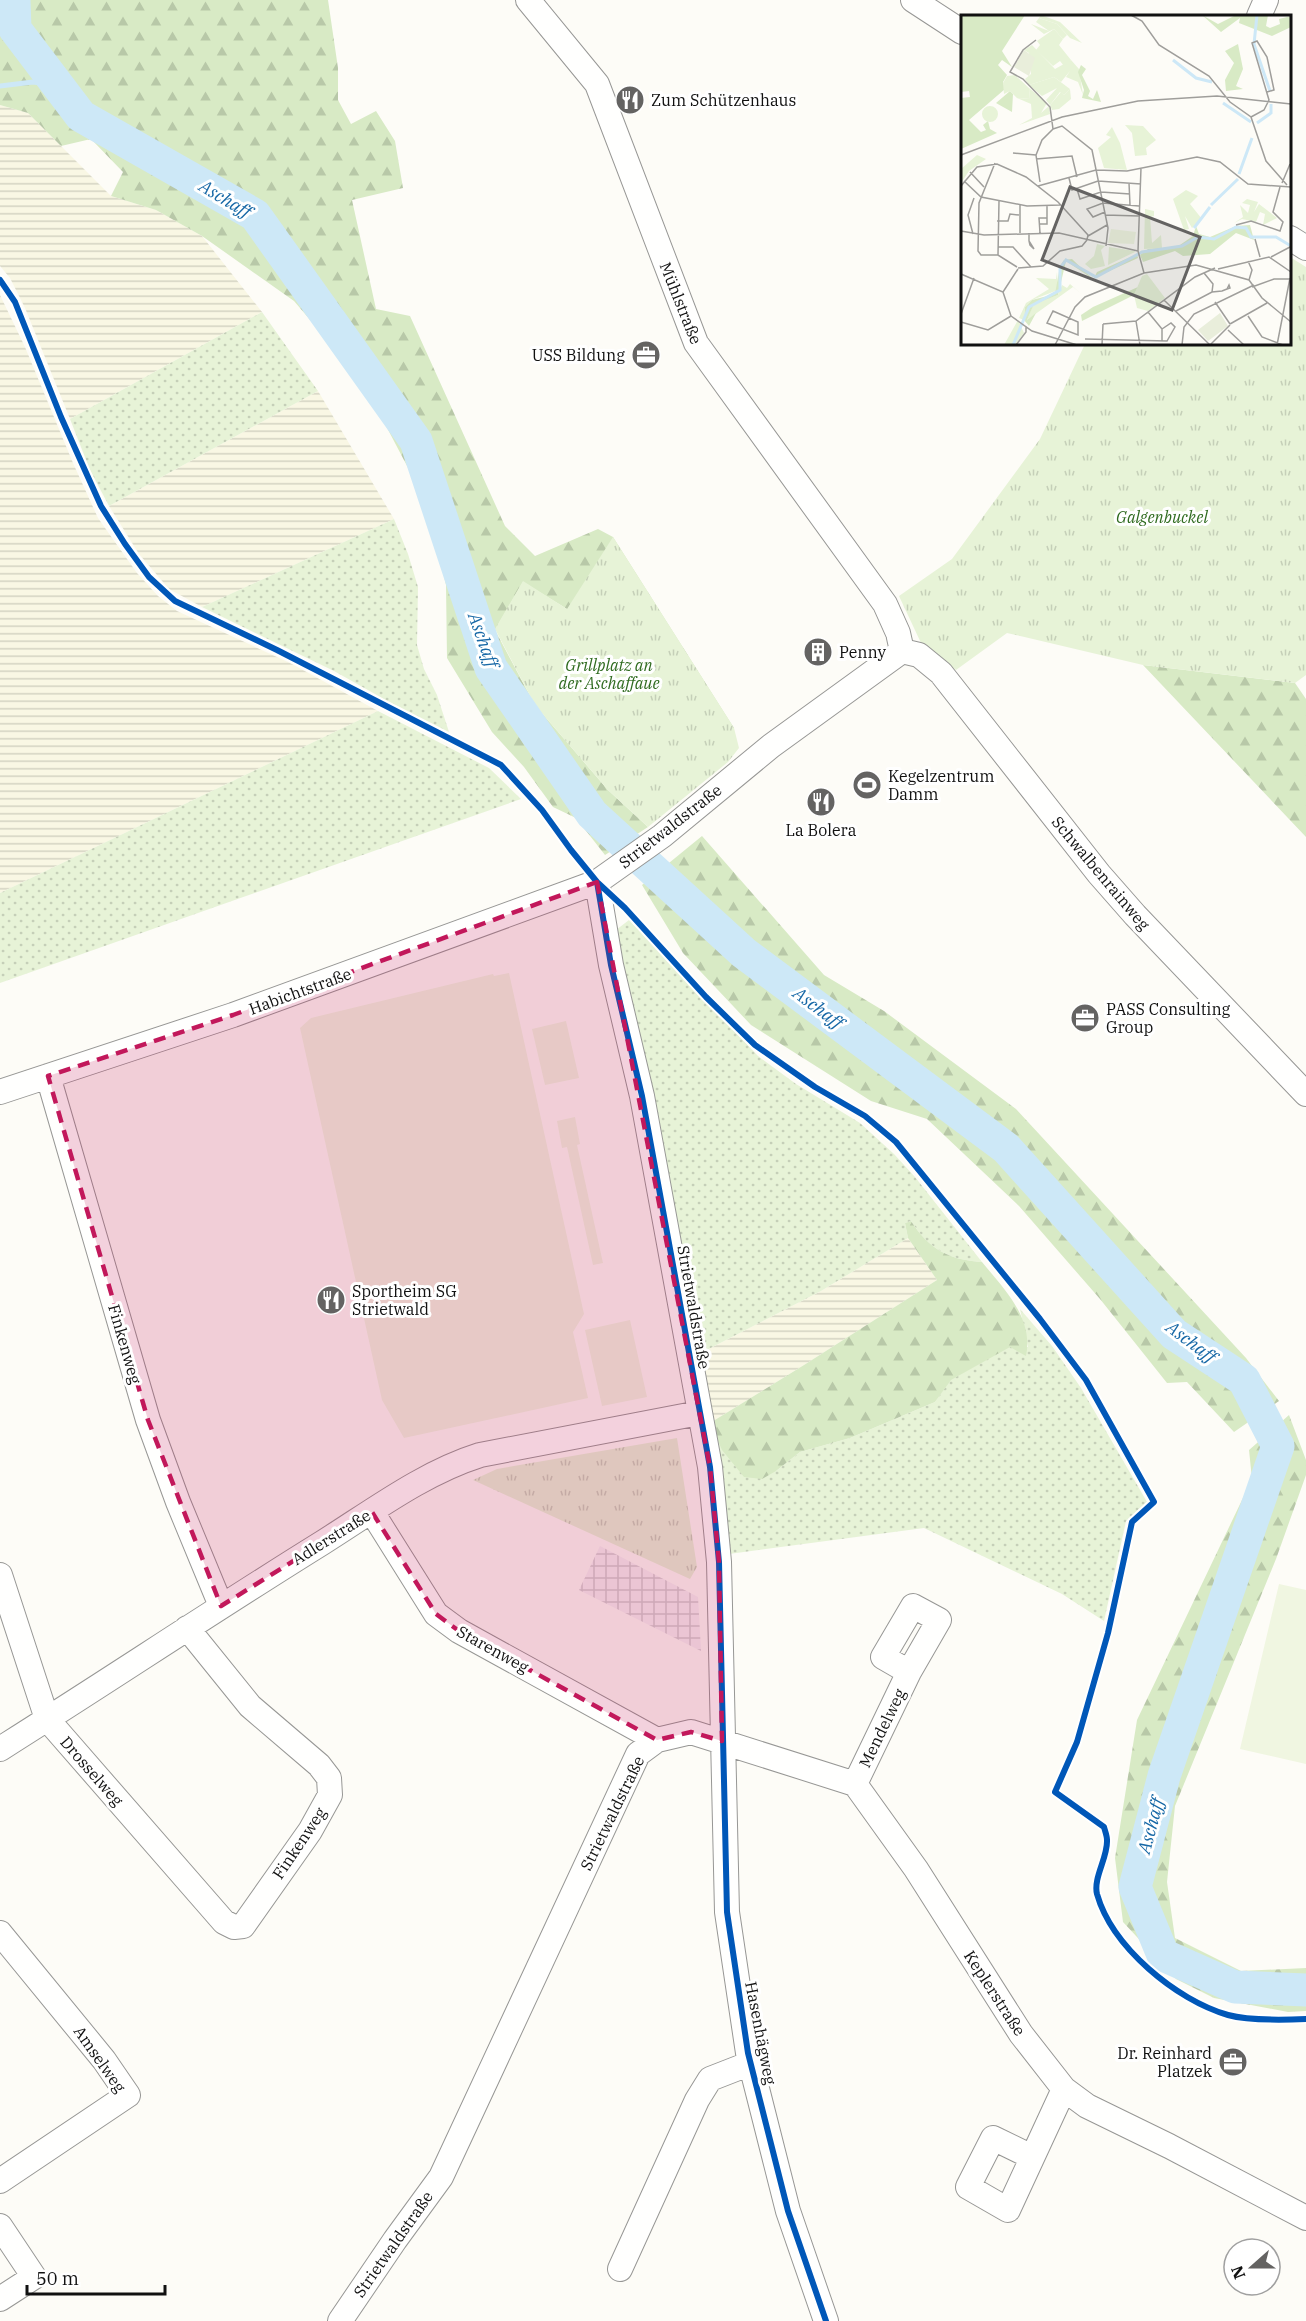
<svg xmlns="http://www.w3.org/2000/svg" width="1306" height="2321" font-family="'IBM Plex Serif',serif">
	<defs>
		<pattern id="industrial-grid" width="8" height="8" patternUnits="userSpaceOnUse" patternTransform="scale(1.5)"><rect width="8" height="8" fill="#f5f0f3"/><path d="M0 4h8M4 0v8" fill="none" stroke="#d1cdcf"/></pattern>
		<pattern id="farmland-rules" width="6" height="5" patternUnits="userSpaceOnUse" patternTransform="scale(1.5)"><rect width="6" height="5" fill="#f9f7e4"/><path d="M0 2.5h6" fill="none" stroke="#d4d3c3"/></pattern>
		<pattern id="grass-dots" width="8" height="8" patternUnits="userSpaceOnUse" patternTransform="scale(1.5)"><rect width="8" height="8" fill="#e7f3d7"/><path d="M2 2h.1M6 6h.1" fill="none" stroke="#c5cfb8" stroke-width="1.8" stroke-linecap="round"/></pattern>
		<pattern id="forest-firs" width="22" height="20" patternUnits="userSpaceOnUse" patternTransform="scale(1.5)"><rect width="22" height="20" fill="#d8eac5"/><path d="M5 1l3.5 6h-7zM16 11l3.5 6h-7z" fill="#b8c8a8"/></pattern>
		<pattern id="park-tufts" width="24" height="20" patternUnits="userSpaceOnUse" patternTransform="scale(1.5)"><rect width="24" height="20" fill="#e7f3d7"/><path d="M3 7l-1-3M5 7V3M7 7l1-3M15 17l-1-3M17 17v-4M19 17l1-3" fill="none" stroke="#c5cfb8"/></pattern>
	</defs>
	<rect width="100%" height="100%" fill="#fdfcf7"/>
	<!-- industrial -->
	<path fill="url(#industrial-grid)" d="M 600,1546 L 698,1597 L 701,1651 L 579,1590 Z"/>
	<!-- farmland -->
	<path fill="url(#farmland-rules)" d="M 0,105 L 28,113 L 111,196 L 156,210 L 202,236 L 262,312 L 70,419 L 25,308 L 10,278 L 0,266 Z
		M 0,295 L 25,347 L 73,463 L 98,518 L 137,573 L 158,596 L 177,611 L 290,663 L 378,711 L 0,893 Z
		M 318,391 L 394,519 L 202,607 L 169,589 L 139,554 L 109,506 Z
		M 908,1238 L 937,1280 L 804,1365 L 710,1423 L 697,1355 L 821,1291 Z"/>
	<!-- grass -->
	<path fill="url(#grass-dots)" d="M 262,312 L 318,391 L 109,506 L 90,470 L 70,419 Z
		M 394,519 L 408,554 L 418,587 L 417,645 L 424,669 L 437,695 L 449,732 L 384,699 L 334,671 L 202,607 Z
		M 378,711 L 489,768 L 521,799 L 0,983 L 0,893 Z
		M 629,920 L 758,1056 L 796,1084 L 860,1123 L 894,1154 L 915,1177 L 982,1262 C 949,1260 929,1249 911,1221 L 905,1223 L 908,1238 L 821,1291 L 697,1355 L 616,930 Z
		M 1020,1309 L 1052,1346 L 1081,1388 L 1147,1502 L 1126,1521 L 1104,1621 L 1062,1594 L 924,1528 L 729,1554 L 710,1423 L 776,1471 L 800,1452 L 850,1438 L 935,1402 L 950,1380 L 1010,1346 L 1028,1347 Z"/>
	<!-- forest -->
	<path fill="url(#forest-firs)" d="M 0,0 L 328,0 L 338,68 L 338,100 L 351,124 L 376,111 L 395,141 L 403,188 L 352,200 L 376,309 L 410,316 L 505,526 L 535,556 L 598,529 L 613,537 L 734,728 L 709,737 L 567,609 L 523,582 L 495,630 L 535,705 L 608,790 L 648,827 L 605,855 L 576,818 L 553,807 L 524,767 L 492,732 L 447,658 L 446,585 L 427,504 L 363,382 L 294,301 L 202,236 L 156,210 L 111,196 L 123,172 L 91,139 L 61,146 L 28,113 L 0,105 Z
		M 1143,665 L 1295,683 L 1306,699 L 1306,837 Z
		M 702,836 L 824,975 L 884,1011 L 1016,1109 L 1246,1358 L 1279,1401 L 1234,1432 L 1187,1382 L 1167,1383 L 1100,1299 L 1019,1206 L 927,1119 L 871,1101 L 751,1025 L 683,953 L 642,885 Z
		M 911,1221 C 929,1249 949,1260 982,1262 C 1004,1289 1034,1318 1026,1356 L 1010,1347 L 951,1380 L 935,1402 L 850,1438 L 800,1452 L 776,1471 L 762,1479 L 744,1477 L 722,1450 L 710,1423 L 804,1365 L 937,1280 L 908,1238 L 905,1223 Z
		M 1289,1415 L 1306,1460 L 1306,1475 L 1276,1559 L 1175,1806 L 1167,1882 L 1175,1938 L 1241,1971 L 1306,1968 L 1306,2011 L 1288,2012 L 1214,1998 L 1176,1979 L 1123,1922 L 1115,1858 L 1137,1720 L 1252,1479 L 1249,1450 Z"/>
	<!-- park -->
	<path fill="url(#park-tufts)" d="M 1290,257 L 1306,267 L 1306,675 L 1295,683 L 1143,665 L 1007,633 L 956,670 L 921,643 L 899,596 L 952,559 L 1040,439 L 1085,344 L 1290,344 Z
		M 613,537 L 734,728 L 739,748 L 728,762 L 648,827 L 608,790 L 535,705 L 495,629 L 523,581 L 567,609 Z
		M 677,1438 L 697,1567 L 690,1579 L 473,1480 L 497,1469 Z"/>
	<!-- pitch -->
	<path fill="#f0f6e1" d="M 509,973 L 584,1314 L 573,1332 L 588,1398 L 404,1438 L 382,1400 L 300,1028 L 311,1018 L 493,974 L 494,976 Z
		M 566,1021 L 579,1078 L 545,1085 L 532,1029 Z
		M 575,1117 L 580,1144 L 577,1145 L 603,1263 L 593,1265 L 567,1147 L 562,1148 L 557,1121 Z
		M 630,1320 L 647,1397 L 602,1406 L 585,1330 Z
		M 1279,1584 L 1306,1590 L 1306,1764 L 1240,1749 Z"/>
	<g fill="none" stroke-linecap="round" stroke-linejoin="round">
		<!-- stream -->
		<path stroke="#cde8f7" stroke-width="5" d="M 0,86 L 33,82 L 56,85"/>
		<!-- river -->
		<path stroke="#cde8f7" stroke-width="33" d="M 14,0 L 15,29 L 81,116 L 255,215 L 416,441 L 491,668 L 592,814 L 744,953 L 1006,1148 L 1174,1334 L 1244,1380 L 1278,1446 L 1164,1776 L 1135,1887 L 1163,1955 L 1235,1987 L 1306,1990"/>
		<!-- minor casing -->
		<g stroke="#979795" stroke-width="26">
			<path id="minor" d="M 528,0 L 597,84 L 696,343 L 885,604 L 898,633 L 902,651
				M 913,0 L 962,32
				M 1259,16 L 1266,0
				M 1290,238 L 1306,248
				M 902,651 L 919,655 L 941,673 L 1099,874 L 1135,915 L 1306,1094
				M 597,882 L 611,965 L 642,1096 L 710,1467 L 719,1562 L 727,1912 L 748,2053 L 788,2211 L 826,2321
				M 48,1076 L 148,1420 L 178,1502 L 221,1606
				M 0,1092 L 233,1015 L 597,882 L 662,836 L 771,746 L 902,651
				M 372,1512 L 436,1614 L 459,1631 L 657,1740
				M 0,1575 L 47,1719 L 224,1922 L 234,1927 L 243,1926 L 310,1831 L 330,1795 L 329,1778 L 319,1765 L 250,1706 L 187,1628
				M 913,1606 L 939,1620 L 909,1672 L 883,1657 Z
				M 0,1749 C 108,1681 214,1610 322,1543 C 373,1511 423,1473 480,1455 L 699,1413
				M 855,1784 L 909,1672
				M 0,1933 L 104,2060 L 128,2095 L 0,2181
				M 1032,2157 L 993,2138 L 968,2187 L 1008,2210 L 1064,2089
				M 0,2226 L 34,2277 L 0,2299
				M 620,2269 L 697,2100 L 710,2079 L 751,2063
				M 340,2321 L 395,2240 L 441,2177 L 638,1754 L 657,1740 L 691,1732 L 855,1784 L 916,1869 L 1021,2034 L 1064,2089 L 1087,2106 L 1169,2146 L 1306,2218"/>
		</g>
		<!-- minor -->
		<use href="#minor" stroke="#fffffe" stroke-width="24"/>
		<!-- cycleway casing -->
		<g stroke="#fff" stroke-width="10">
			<path id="cycleway" d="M 0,280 L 15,302 L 61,417 L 101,506 L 125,544 L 149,577 L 175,601 L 277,650 L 501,765 L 542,810 L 571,850 L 597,882 L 625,908 L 706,997 L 755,1045 L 815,1087 L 865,1116 L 896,1142 L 1040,1319 L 1086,1380 L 1154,1502 L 1132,1522 L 1108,1633 L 1077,1742 L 1055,1792 L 1104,1827 C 1105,1831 1107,1836 1107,1840 C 1108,1857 1093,1878 1097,1894 C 1112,1947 1176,2000 1228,2015 C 1250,2021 1283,2020 1306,2019
				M 597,882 L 611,965 L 642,1096 L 710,1467 L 719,1562 L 727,1912 L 748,2053 L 788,2211 L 826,2321"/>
		</g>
		<!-- cycleway -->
		<use href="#cycleway" stroke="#0057b8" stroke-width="6"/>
	</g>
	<!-- marked area -->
	<path fill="#c2185b" fill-opacity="0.2" stroke="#c2185b" stroke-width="4.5" stroke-dasharray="12 8" stroke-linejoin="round" d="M 597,882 L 710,1467 L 719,1562 L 722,1741 L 691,1732 L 657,1740 L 459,1631 L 436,1614 L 372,1512 L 221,1606 L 148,1420 L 48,1076 L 233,1015 Z"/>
	<!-- icons -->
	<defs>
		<g id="restaurant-disc" transform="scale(1.5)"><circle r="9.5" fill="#646362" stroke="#fff"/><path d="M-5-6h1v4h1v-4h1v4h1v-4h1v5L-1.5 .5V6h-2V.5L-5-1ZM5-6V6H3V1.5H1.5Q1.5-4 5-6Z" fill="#fff"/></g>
		<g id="office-disc" transform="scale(1.5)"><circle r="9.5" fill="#646362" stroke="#fff"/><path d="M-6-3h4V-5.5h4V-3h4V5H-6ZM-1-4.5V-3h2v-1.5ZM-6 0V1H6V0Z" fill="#fff"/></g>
		<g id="building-disc" transform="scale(1.5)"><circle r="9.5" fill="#646362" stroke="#fff"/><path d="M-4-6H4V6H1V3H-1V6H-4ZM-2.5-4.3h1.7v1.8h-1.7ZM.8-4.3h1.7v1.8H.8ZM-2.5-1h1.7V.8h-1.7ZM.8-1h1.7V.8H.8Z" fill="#fff"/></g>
		<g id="stadium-disc" transform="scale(1.5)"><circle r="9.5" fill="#646362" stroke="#fff"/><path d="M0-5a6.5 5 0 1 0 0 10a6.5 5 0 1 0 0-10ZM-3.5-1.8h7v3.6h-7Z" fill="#fff"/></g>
	</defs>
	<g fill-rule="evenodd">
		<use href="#restaurant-disc" x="630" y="100"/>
		<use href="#office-disc" x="646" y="355"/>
		<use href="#building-disc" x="818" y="652"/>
		<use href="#stadium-disc" x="867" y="785"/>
		<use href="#restaurant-disc" x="821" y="802"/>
		<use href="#office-disc" x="1085" y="1018"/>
		<use href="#restaurant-disc" x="331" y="1300"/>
		<use href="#office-disc" x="1233" y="2062"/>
	</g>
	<g text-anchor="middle" stroke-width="6" stroke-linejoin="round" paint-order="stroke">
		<!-- poi labels -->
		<g font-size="16" fill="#111" stroke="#fff" text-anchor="start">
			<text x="651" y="106">Zum Schützenhaus</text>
			<text x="625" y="361" text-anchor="end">USS Bildung</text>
			<text x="839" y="658">Penny</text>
			<text x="888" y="782">Kegelzentrum<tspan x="888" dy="18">Damm</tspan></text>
			<text x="821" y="836" text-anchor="middle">La Bolera</text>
			<text x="1106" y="1015">PASS Consulting<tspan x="1106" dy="18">Group</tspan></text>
			<text x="352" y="1297">Sportheim SG<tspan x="352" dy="18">Strietwald</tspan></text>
			<text x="1212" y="2059" text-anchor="end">Dr. Reinhard<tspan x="1212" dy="18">Platzek</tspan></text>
		</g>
		<!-- street labels -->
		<g font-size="16" fill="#111" stroke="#fff">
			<text transform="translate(681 303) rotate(68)" y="6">Mühlstraße</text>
			<text transform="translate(670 826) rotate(-38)" y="6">Strietwaldstraße</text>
			<text transform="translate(1101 873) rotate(50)" y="6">Schwalbenrainweg</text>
			<text transform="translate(300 991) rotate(-20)" y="6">Habichtstraße</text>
			<text transform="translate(694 1307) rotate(80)" y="6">Strietwaldstraße</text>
			<text transform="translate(125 1344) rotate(74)" y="6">Finkenweg</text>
			<text transform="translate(331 1537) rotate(-32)" y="6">Adlerstraße</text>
			<text transform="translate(493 1649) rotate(29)" y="6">Starenweg</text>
			<text transform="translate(882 1728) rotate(-64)" y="6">Mendelweg</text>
			<text transform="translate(92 1771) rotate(49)" y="6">Drosselweg</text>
			<text transform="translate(612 1813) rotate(-64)" y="6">Strietwaldstraße</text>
			<text transform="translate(299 1843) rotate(-56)" y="6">Finkenweg</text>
			<text transform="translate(995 1993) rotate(57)" y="6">Keplerstraße</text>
			<text transform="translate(761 2033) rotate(79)" y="6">Hasenhägweg</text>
			<text transform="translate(100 2059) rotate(55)" y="6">Amselweg</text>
			<text transform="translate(393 2244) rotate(-55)" y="6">Strietwaldstraße</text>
		</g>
		<!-- park labels -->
		<g font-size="16" font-style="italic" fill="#2f6b1f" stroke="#fff">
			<text x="1162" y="523">Galgenbuckel</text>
			<text x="609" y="671">Grillplatz an<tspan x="609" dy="18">der Aschaffaue</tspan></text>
		</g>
		<!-- water labels -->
		<g font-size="18" font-style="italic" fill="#1768a6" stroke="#fff">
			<text transform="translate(225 199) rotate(31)" y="6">Aschaff</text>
			<text transform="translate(483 640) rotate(70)" y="6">Aschaff</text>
			<text transform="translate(818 1008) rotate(37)" y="6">Aschaff</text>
			<text transform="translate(1191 1342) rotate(37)" y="6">Aschaff</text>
			<text transform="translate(1151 1826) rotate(-75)" y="6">Aschaff</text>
		</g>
	</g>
	<!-- overview -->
	<g transform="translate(961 15)">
		<rect width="330" height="330" fill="#fdfcf7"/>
		<path d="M 78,3 L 96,9 L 106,20 L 102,24 L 93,14 L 83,19 L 70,9 L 88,16 L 75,7 ZM 71,30 L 94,54 L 110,45 L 118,54 L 122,80 L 117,67 L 105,62 L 109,56 L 100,67 L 93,62 L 68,70 L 64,64 L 70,59 L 68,38 L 63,35 ZM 68,73 L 86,88 L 80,98 L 88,91 L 89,99 L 58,110 L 71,103 L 70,89 L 56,83 L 69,84 ZM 109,74 L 110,84 L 98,94 L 91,95 L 89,90 L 100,77 L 103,80 ZM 164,110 L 182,111 L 195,125 L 185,133 L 186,140 L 174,141 L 171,118 ZM 151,112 L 159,128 L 166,155 L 143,153 L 137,133 L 150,122 L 145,120 ZM 225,175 L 237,181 L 229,189 L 241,204 L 231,213 L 224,201 L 228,214 L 223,215 L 212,184 ZM 286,184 L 297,187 L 293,197 L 298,189 L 316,203 L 302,210 L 304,199 L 299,197 L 295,207 L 281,204 L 273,208 L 282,202 L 279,190 L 287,198 L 289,190 L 281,188 ZM 184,194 L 193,196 L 193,201 L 189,202 L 191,228 L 200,220 L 201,233 L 183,234 ZM 136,229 L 144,231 L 140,235 L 144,251 L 130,254 L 124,249 L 133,241 ZM 148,232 L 174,236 L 174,237 L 147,250 ZM 96,257 L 97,275 L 71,285 L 64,292 L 63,305 L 58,303 L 65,288 L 88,274 L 75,263 L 95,264 ZM 109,269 L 117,276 L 123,281 L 112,272 L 66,305 L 73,288 L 97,280 L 101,270 L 106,273 ZM 57,305 L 63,318 L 54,330 L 43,330 Z" fill="#e7f3d7"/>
		<path d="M 0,0 L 64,0 L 41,36 L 51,52 L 41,45 L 37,50 L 46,60 L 42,67 L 44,74 L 8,105 L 20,117 L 25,115 L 22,110 L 27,106 L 29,114 L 36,118 L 0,134 L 0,83 L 9,82 L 8,76 L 0,77 ZM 241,0 L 257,9 L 275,0 L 307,0 L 305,11 L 309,13 L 319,9 L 318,4 L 330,1 L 330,12 L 311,21 L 278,8 L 279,3 L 260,17 ZM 277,29 L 282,54 L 275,71 L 282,74 L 265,76 L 264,65 L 273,48 L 264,36 ZM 120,50 L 125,54 L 121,60 L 129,76 L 127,81 L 132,84 L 136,75 L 140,87 L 121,83 L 123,75 L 117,57 ZM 49,76 L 52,79 L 51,97 L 35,88 ZM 289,210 L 293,225 L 275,218 L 249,239 L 222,241 L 214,236 L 182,247 L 179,240 L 187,234 L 216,232 L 232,221 L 235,211 L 238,219 L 249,222 L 275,211 ZM 176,239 L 177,243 L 133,263 L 136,257 ZM 111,244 L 132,264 L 105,246 L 97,280 L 73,289 L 66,305 L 75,298 L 68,311 L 63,305 L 64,292 L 71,285 L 94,279 L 99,251 L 103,245 ZM 177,272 L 173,280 L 121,306 L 120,300 L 132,292 Z" fill="#d8eac5"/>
		<path d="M 63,35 L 74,43 L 68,61 L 53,52 ZM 259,298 L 267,311 L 247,326 L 237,315 Z" fill="#e9eedb"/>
		<path d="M 186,259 L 204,283 L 187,296 L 176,293 L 173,280 L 181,261 Z" fill="#e7f3d7"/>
		<path d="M 80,0 L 99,7 L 121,28 L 109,23 L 96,9 L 78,3 ZM 93,14 L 102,24 L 98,30 L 110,45 L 103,51 L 99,46 L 92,51 L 75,35 L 79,30 L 76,26 ZM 54,60 L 68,73 L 69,84 L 56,83 L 49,76 L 43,79 L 42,68 L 46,61 ZM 93,62 L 109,74 L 103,80 L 99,77 L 89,90 L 85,85 L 96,73 L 81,81 L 68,70 ZM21 99a8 8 0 1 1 16 0a8 8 0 1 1-16 0ZM 16,140 L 25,144 L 8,156 L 0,168 L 0,154 Z" fill="#e7f3d7"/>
		<path d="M 150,214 L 175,217 L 173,229 L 147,228 Z" fill="#f0f6e1"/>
		<path fill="none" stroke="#cde8f7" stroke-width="3" d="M 296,0 L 293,29 L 309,76M 212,45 L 235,63 L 251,67M 262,88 L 290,107M 296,108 L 310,98 L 310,89M 278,159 L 291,123M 250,190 L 277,164M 233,213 L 249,192M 52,330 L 68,292 L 99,275 L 99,253 L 105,245 L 135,262 L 181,237 L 221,231 L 237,222 L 253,224 L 275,212 L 285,213 L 290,222 L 315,222 L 330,231"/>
		<path fill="none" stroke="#9f9e9b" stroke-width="1.5" d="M 170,0 L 181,6 L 198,30 L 248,61 L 269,87 L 290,102 L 305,146 L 326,170M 75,25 L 62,35 L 49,57 L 62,64 L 89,92 L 92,114 L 81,125 L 75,140 L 79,167M 290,102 L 303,95 L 308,85 L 291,28 L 296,26 L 306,42 L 313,75 L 306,77M 92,114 L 101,111 L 131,135 L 147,213 L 145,231M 52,138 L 75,140M 0,140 L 101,102 L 177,86 L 256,81 L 330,89M 75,144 L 111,141 L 116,162M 34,148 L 18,188 L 17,236 L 20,240 L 37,240 L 56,252M 180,153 L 177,236 L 183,258M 9,157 L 23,172M 108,163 L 111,175 L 137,166 L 180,169M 3,166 L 20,182 L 66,191 L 99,190M 168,168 L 169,190M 321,168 L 329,149M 0,171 L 16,152 L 36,149 L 65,162 L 97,187 L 127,220 L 126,225M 77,171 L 135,155 L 166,156 L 236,142 L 259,147 L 287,169 L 330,172M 116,174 L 119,184 L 140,177 L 169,179M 144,197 L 132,202 L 126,194 L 142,188 L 178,191M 144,200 L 178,201M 36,206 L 47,206 L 49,199 L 58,200M 79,209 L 86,209 L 86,191M 275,210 L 290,206 L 319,216 L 322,207 L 312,197 L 319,172M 0,216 L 23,220 L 98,218 L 177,236M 59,218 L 59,190M 68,218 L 68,226 L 69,230 L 73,234 L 68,226M 79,218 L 78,203 L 86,203M 12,219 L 7,200 L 13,183M 127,221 L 146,210M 294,224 L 299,242M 330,229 L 330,254M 37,232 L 52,232 L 70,252M 37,240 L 38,186M 310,242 L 329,232M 287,246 L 291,255 L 288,265M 57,253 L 82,251 L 99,236 L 121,231 L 126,225M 257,254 L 308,242 L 330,257M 243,258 L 252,269 L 251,277M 0,259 L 42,277 L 50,301M 291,272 L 313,264 L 330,264M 42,277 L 57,254M 203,285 L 249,330M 254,287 L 269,309M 92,296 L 117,307 L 117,320 L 86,308 ZM 215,296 L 251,277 L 261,276 L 266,274 L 269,273 L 268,270 L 266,274M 187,297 L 201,314 L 201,326M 0,299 L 13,263M 50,301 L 71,316 L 116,330M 287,301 L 301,322 L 322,330M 175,306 L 179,330M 0,307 L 27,315 L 50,301M 142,309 L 175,306 L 234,262 L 254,253M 269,309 L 306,288M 267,315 L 283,330M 124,324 L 206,326 L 214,312 L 210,308 L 201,314M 55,330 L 65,317 L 65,311M 94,330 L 114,292 L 124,282 L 183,258 L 235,250 L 288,265 L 301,283 L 330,307M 141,330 L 142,309M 221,330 L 223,312 L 233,299 L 293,270M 249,330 L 269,310M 316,330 L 329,263"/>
		<path fill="#646362" fill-opacity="0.15" stroke="#646362" stroke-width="3" d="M 109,172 L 239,222 L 211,295 L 81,245 Z"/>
		<rect width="330" height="330" fill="none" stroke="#111" stroke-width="3"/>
	</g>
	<!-- north arrow -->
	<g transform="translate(1252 2267) rotate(249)"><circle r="28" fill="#ffffff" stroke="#a0a0a0" stroke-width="1.5"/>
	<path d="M0-4.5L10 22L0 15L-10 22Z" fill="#646362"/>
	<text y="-9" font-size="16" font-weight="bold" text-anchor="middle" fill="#111111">N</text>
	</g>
	<!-- scale -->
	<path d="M27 2285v9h138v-9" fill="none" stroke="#111111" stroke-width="3"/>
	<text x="36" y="2285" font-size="18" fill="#111111" stroke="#ffffff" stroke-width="4.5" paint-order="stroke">50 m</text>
</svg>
